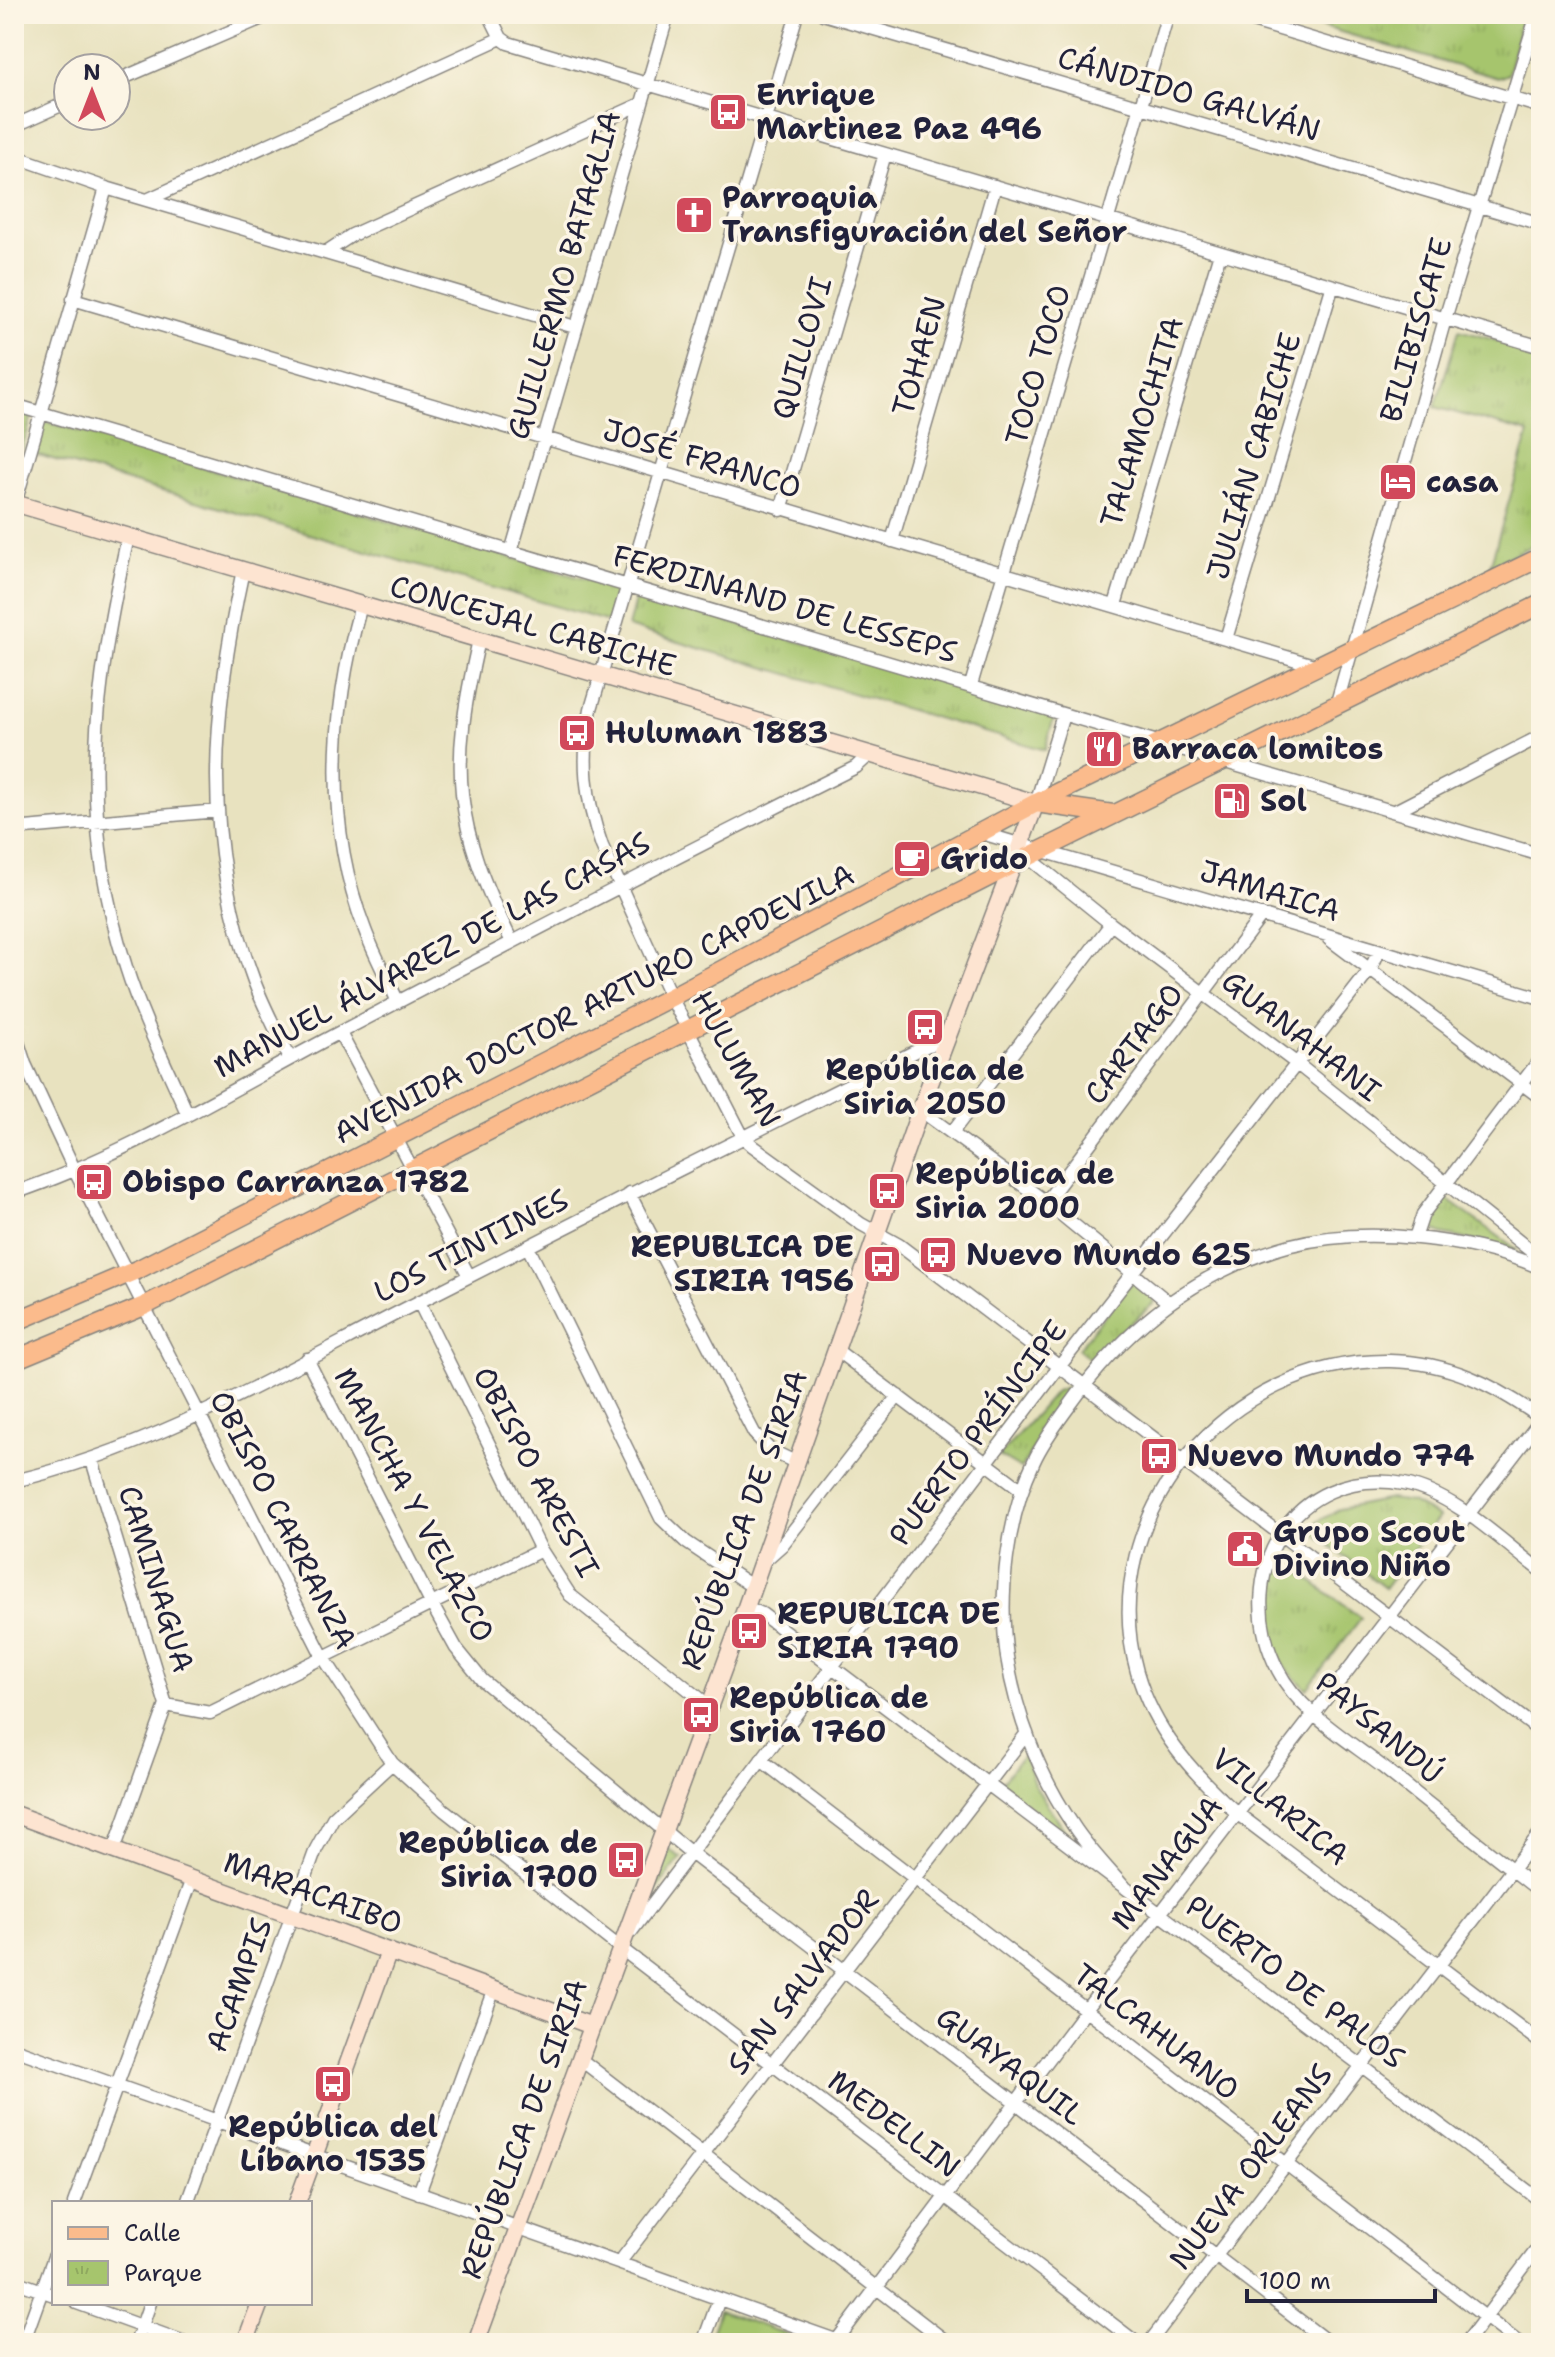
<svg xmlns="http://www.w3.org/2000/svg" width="1555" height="2357" font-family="'Shantell Sans',sans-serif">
	<defs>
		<pattern id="park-tufts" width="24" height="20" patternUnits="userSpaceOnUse" patternTransform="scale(2)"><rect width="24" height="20" fill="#a6c56d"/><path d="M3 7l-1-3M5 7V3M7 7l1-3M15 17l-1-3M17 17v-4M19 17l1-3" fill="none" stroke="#8fa95f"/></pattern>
	</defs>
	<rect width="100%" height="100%" fill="#fcf5e5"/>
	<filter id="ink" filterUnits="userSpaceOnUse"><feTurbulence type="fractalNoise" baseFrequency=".0125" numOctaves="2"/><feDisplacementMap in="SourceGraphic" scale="16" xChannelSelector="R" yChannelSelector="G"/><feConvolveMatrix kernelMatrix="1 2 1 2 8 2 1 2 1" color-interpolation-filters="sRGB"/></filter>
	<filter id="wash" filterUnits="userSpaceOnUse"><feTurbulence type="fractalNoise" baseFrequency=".006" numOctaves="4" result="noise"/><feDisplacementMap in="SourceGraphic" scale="32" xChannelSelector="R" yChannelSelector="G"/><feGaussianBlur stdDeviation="1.8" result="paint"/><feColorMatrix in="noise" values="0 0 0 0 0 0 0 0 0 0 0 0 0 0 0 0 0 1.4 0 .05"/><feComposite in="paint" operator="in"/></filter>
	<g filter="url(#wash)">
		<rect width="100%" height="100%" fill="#e8e2bf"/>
		<!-- green -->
		<path fill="#a6c56d" stroke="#647454" stroke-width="2" d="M 1024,1754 L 1035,1786 L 1069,1837 L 1000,1784 Z
			M 662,1844 L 681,1858 L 641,1909 Z
			M 719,2311 L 811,2343 L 708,2343 Z"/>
		<!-- park -->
		<path fill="url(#park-tufts)" stroke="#647454" stroke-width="2" d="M 1279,14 L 1523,14 L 1508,74 L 1498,78 Z
			M 1459,330 L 1541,353 L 1541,541 L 1490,566 L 1529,433 L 1435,407 Z
			M 14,410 L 32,416 L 22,450 L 14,448 Z
			M 44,421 L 612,587 L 617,590 L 609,622 L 32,453 Z
			M 636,596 L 1055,714 L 1045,750 L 628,627 Z
			M 1446,1199 L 1518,1250 L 1441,1234 L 1433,1228 L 1431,1221 Z
			M 1133,1280 L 1154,1298 L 1154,1303 L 1090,1359 L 1078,1349 Z
			M 1066,1387 L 1064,1399 L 1021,1469 L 999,1456 L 1056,1391 Z
			M 1390,1499 L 1411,1502 L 1439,1517 L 1385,1588 L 1307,1528 L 1340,1509 Z
			M 1282,1559 L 1361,1618 L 1307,1689 C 1300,1682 1290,1674 1284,1666 C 1264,1636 1271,1591 1282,1559 Z"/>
	</g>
	<g filter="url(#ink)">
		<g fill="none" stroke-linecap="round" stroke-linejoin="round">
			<!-- minor casing -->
			<g stroke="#85827d" stroke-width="15">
				<path id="minor" d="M 489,14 L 501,38 L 508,43 L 1541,347
					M 797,14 L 591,709 C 581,758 585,799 602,846 L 671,997 L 743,1137 L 753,1146 L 861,1224 L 899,1245 L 1541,1732
					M 823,14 L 1541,224
					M 1229,14 L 1541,107
					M 116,81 L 271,14
					M 14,126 L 68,102
					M 14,156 L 106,188 L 575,327
					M 147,200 L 501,38
					M 326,252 L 352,235 L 641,104
					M 73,299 L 1317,666
					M 14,405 L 1541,855
					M 14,507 L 106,188
					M 781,510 L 885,154
					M 128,537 C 94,688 77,816 126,967 C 142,1018 166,1065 187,1113
					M 892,541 L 995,186
					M 511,552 L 668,14
					M 243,570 C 212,712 201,841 254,981 C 264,1008 278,1033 290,1059
					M 361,605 C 331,712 324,824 365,930 C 374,954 387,978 398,1002
					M 1115,605 L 1220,253
					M 1226,639 L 1332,288
					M 479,640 C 449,769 453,823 512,942
					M 971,685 L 1168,14
					M 1336,706 L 1445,319 L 1537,14
					M 1036,803 L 1063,715
					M 1395,811 L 1541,736
					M 14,829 L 218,811
					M 985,834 L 1541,998
					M 1028,857 L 1111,924 L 1296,1063 L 1541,1259
					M 1329,939 L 1541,1098
					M 14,1030 L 25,1064 L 74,1169 L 322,1655 L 392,1763 L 444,1810 L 619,1947 L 1137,2343
					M 340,1033 L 469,1276
					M 920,1110 L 1046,1202 L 1168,1302
					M 953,1131 L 1111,924
					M 14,1193 C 124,1156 227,1092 329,1038 C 504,946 679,855 856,767 L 870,754
					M 629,1193 L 754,1433 L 770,1450 L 795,1462
					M 1046,1202 L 1262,915
					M 1415,1238 L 1423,1214 L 1541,1058
					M 528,1247 L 661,1518 L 686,1542 L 753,1587
					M 419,1302 L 541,1550 L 570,1595 L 708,1705
					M 835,1349 L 1022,1490
					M 307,1359 L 430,1601 L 456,1648 L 482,1680 L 691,1853 L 1329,2343
					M 1541,1418 C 1494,1385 1450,1362 1390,1361 C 1231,1358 1093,1514 1137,1672 C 1154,1731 1193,1774 1238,1814 L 1541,2043
					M 92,1460 L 166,1705 L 114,1850
					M 14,1481 C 153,1449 279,1374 405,1309 C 579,1220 753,1132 928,1045 L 947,1043
					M 764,1561 L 782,1545 L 898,1396
					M 1541,1571 C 1501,1541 1455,1494 1404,1484 C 1292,1464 1229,1576 1278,1670 C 1299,1712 1348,1740 1384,1768 C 1436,1810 1488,1851 1541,1892
					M 746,1607 L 762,1614 L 1541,2201
					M 166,1705 L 210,1713 L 541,1550
					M 761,1760 L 1519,2343
					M 1123,1886 C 1106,1866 1087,1847 1073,1825 C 1040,1777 1016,1715 1007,1657 C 998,1595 1007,1518 1034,1461 C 1043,1441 1057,1423 1070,1405 C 1125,1328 1198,1270 1291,1245 C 1365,1226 1471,1238 1541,1268
					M 631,1932 L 1059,1367 L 1370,970 L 1379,951
					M 14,2049 L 844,2343
					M 580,2059 L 948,2343
					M 419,2193 L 494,1989
					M 74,2203 L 192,1879
					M 187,2203 L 316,1849 L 333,1818 L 392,1763
					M 619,2263 L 1027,1733
					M 14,2281 L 54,2295
					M 77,2303 L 187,2343
					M 837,2340 L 1085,2011 L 1541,1420
					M 23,2343 L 54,2257
					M 136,2343 L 150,2303
					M 703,2343 L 719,2299
					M 1149,2343 L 1541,1832
					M 1466,2343 L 1541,2244"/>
			</g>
			<!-- secondary casing -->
			<g stroke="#85827d" stroke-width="19">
				<path id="secondary" d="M 14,503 L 1036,803 L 920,1110 L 746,1607 L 476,2343
					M 14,1814 L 592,2026
					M 297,2203 L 389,1951
					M 245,2343 L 260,2303"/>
			</g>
			<!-- primary casing -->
			<g stroke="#85827d" stroke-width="21">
				<path id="primary" d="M 1036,803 L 1113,814
					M 14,1322 L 139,1269 L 671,997 L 1036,803 L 1541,557
					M 14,1360 L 144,1306 L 1028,857 L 1541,604"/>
			</g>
			<!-- minor -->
			<use href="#minor" stroke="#fff" stroke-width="12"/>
			<!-- secondary -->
			<use href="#secondary" stroke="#fde4d1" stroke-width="16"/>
			<!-- primary -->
			<use href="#primary" stroke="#fbbb8c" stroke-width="18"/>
		</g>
	</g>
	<!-- icons -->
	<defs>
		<g id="bus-square" transform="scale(2)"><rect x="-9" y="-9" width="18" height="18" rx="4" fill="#d1495b" stroke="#fcf5e5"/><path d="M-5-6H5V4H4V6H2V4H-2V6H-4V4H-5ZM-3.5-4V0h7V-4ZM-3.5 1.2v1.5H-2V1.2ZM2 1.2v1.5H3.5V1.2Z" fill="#fff"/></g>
		<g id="church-square" transform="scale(2)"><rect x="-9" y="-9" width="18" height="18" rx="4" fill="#d1495b" stroke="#fcf5e5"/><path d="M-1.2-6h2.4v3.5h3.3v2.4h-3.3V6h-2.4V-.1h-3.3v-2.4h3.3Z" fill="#fff"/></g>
		<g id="hotel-square" transform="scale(2)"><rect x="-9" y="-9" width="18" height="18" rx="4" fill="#d1495b" stroke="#fcf5e5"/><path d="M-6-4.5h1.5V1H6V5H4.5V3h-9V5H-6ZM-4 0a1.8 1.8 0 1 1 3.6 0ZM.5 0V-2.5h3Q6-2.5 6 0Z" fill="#fff"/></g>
		<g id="restaurant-square" transform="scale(2)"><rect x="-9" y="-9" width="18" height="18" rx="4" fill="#d1495b" stroke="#fcf5e5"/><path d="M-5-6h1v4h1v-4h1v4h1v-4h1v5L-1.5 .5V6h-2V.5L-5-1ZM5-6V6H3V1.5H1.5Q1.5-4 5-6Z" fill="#fff"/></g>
		<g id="fuel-square" transform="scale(2)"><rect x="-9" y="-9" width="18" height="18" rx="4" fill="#d1495b" stroke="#fcf5e5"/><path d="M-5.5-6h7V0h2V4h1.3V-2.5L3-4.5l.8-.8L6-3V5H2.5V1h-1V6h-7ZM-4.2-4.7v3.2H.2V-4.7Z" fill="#fff"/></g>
		<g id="cafe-square" transform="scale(2)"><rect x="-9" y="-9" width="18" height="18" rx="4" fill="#d1495b" stroke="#fcf5e5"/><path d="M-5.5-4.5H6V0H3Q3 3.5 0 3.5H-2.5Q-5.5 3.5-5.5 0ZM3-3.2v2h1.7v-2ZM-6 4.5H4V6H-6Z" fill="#fff"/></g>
		<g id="civic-square" transform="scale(2)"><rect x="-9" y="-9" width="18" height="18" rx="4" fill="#d1495b" stroke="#fcf5e5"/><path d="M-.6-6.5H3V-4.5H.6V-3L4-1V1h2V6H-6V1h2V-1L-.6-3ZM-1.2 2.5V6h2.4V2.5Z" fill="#fff"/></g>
	</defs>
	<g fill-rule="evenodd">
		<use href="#bus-square" x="728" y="112"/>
		<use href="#church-square" x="694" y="215"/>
		<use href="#hotel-square" x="1398" y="482"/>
		<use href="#bus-square" x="577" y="733"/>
		<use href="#restaurant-square" x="1104" y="749"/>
		<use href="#fuel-square" x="1232" y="801"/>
		<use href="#cafe-square" x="912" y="859"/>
		<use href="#bus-square" x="925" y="1027"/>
		<use href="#bus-square" x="94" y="1182"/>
		<use href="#bus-square" x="887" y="1191"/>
		<use href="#bus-square" x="938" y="1255"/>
		<use href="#bus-square" x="882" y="1264"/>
		<use href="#bus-square" x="1159" y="1456"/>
		<use href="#civic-square" x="1245" y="1549"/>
		<use href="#bus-square" x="749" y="1631"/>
		<use href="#bus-square" x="701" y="1715"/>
		<use href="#bus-square" x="626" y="1860"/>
		<use href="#bus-square" x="333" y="2084"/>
	</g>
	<g text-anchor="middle" stroke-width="7" stroke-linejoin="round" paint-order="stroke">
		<!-- street labels -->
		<g font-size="30" fill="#22223b" stroke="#fcf5e5">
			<text transform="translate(1189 94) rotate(16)" y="10">CÁNDIDO GALVÁN</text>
			<text transform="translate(564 275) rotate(-74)" y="10">GUILLERMO BATAGLIA</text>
			<text transform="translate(1416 330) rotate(-74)" y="10">BILIBISCATE</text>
			<text transform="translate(802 348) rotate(-74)" y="10">QUILLOVI</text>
			<text transform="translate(919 356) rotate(-74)" y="10">TOHAEN</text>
			<text transform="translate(1038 365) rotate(-74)" y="10">TOCO TOCO</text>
			<text transform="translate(1142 422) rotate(-73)" y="10">TALAMOCHITA</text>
			<text transform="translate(1254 456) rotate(-73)" y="10">JULIÁN CABICHE</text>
			<text transform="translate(702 459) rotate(17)" y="10">JOSÉ FRANCO</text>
			<text transform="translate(785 604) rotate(16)" y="10">FERDINAND DE LESSEPS</text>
			<text transform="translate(533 626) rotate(16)" y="10">CONCEJAL CABICHE</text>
			<text transform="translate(1270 891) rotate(17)" y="10">JAMAICA</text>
			<text transform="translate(432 955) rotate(-28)" y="10">MANUEL ÁLVAREZ DE LAS CASAS</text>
			<text transform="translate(594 1004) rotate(-27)" y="10">AVENIDA DOCTOR ARTURO CAPDEVILA</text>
			<text transform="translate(1301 1036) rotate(38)" y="10">GUANAHANI</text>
			<text transform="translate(1134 1044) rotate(-53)" y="10">CARTAGO</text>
			<text transform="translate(736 1059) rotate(61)" y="10">HULUMAN</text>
			<text transform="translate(471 1246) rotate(-27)" y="10">LOS TINTINES</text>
			<text transform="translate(978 1433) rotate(-53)" y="10">PUERTO PRÍNCIPE</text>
			<text transform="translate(536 1472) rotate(62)" y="10">OBISPO ARESTI</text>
			<text transform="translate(414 1505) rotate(62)" y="10">MANCHA Y VELAZCO</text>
			<text transform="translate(283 1520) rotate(63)" y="10">OBISPO CARRANZA</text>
			<text transform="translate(744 1520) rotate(-70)" y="10">REPÚBLICA DE SIRIA</text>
			<text transform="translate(156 1579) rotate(73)" y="10">CAMINAGUA</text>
			<text transform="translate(1379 1728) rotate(40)" y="10">PAYSANDÚ</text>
			<text transform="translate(1280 1807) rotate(39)" y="10">VILLARICA</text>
			<text transform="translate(1167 1863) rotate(-52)" y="10">MANAGUA</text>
			<text transform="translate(313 1893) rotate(20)" y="10">MARACAIBO</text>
			<text transform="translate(803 1982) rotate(-52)" y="10">SAN SALVADOR</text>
			<text transform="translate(1295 1982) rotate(37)" y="10">PUERTO DE PALOS</text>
			<text transform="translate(239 1985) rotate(-70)" y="10">ACAMPIS</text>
			<text transform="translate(1156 2032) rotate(38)" y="10">TALCAHUANO</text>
			<text transform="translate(1010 2066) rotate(37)" y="10">GUAYAQUIL</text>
			<text transform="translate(894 2124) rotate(37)" y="10">MEDELLIN</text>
			<text transform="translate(524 2129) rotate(-70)" y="10">REPÚBLICA DE SIRIA</text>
			<text transform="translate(1251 2167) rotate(-53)" y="10">NUEVA ORLEANS</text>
		</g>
		<!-- poi labels -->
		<g font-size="30" font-weight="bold" fill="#22223b" stroke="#fcf5e5" text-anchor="start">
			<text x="756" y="105">Enrique<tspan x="756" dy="34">Martinez Paz 496</tspan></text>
			<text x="722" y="208">Parroquia<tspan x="722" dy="34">Transfiguración del Señor</tspan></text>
			<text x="1426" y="492">casa</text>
			<text x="605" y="743">Huluman 1883</text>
			<text x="1132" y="759">Barraca lomitos</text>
			<text x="1260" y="811">Sol</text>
			<text x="940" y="869">Grido</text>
			<text x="925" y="1080" text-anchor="middle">República de<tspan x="925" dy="34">Siria 2050</tspan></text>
			<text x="915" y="1184">República de<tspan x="915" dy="34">Siria 2000</tspan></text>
			<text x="122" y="1192">Obispo Carranza 1782</text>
			<text x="854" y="1257" text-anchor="end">REPUBLICA DE<tspan x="854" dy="34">SIRIA 1956</tspan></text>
			<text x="966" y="1265">Nuevo Mundo 625</text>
			<text x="1187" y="1466">Nuevo Mundo 774</text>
			<text x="1273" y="1542">Grupo Scout<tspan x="1273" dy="34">Divino Niño</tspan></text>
			<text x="777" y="1624">REPUBLICA DE<tspan x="777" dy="34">SIRIA 1790</tspan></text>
			<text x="729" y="1708">República de<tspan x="729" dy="34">Siria 1760</tspan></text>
			<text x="598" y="1853" text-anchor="end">República de<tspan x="598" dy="34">Siria 1700</tspan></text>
			<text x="333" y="2137" text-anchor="middle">República del<tspan x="333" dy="34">Líbano 1535</tspan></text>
		</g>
	</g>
	<!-- margin -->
	<rect width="1555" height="2357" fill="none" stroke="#fcf5e5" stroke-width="48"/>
	<!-- legend -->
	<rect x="52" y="2201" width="260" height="104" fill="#fcf5e5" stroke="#a5a1a1" stroke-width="2"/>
	<rect x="68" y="2227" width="40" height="12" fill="#fbbb8c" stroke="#a5a1a1" stroke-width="2"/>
	<text x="124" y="2241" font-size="24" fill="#22223b">Calle</text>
	<rect x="68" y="2261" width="40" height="24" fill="url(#park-tufts)" stroke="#a5a1a1" stroke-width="2"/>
	<text x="124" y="2281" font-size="24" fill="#22223b">Parque</text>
	<!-- north arrow -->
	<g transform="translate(92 92)"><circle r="38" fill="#fcf5e5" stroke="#a5a1a1" stroke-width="2"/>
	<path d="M0-6L14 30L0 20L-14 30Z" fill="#d1495b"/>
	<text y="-12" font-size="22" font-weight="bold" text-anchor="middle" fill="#22223b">N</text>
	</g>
	<!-- scale -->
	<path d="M1247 2289v12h188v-12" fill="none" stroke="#22223b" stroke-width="4"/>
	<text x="1259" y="2289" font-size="24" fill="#22223b" stroke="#fcf5e5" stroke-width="6" paint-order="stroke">100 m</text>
</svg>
